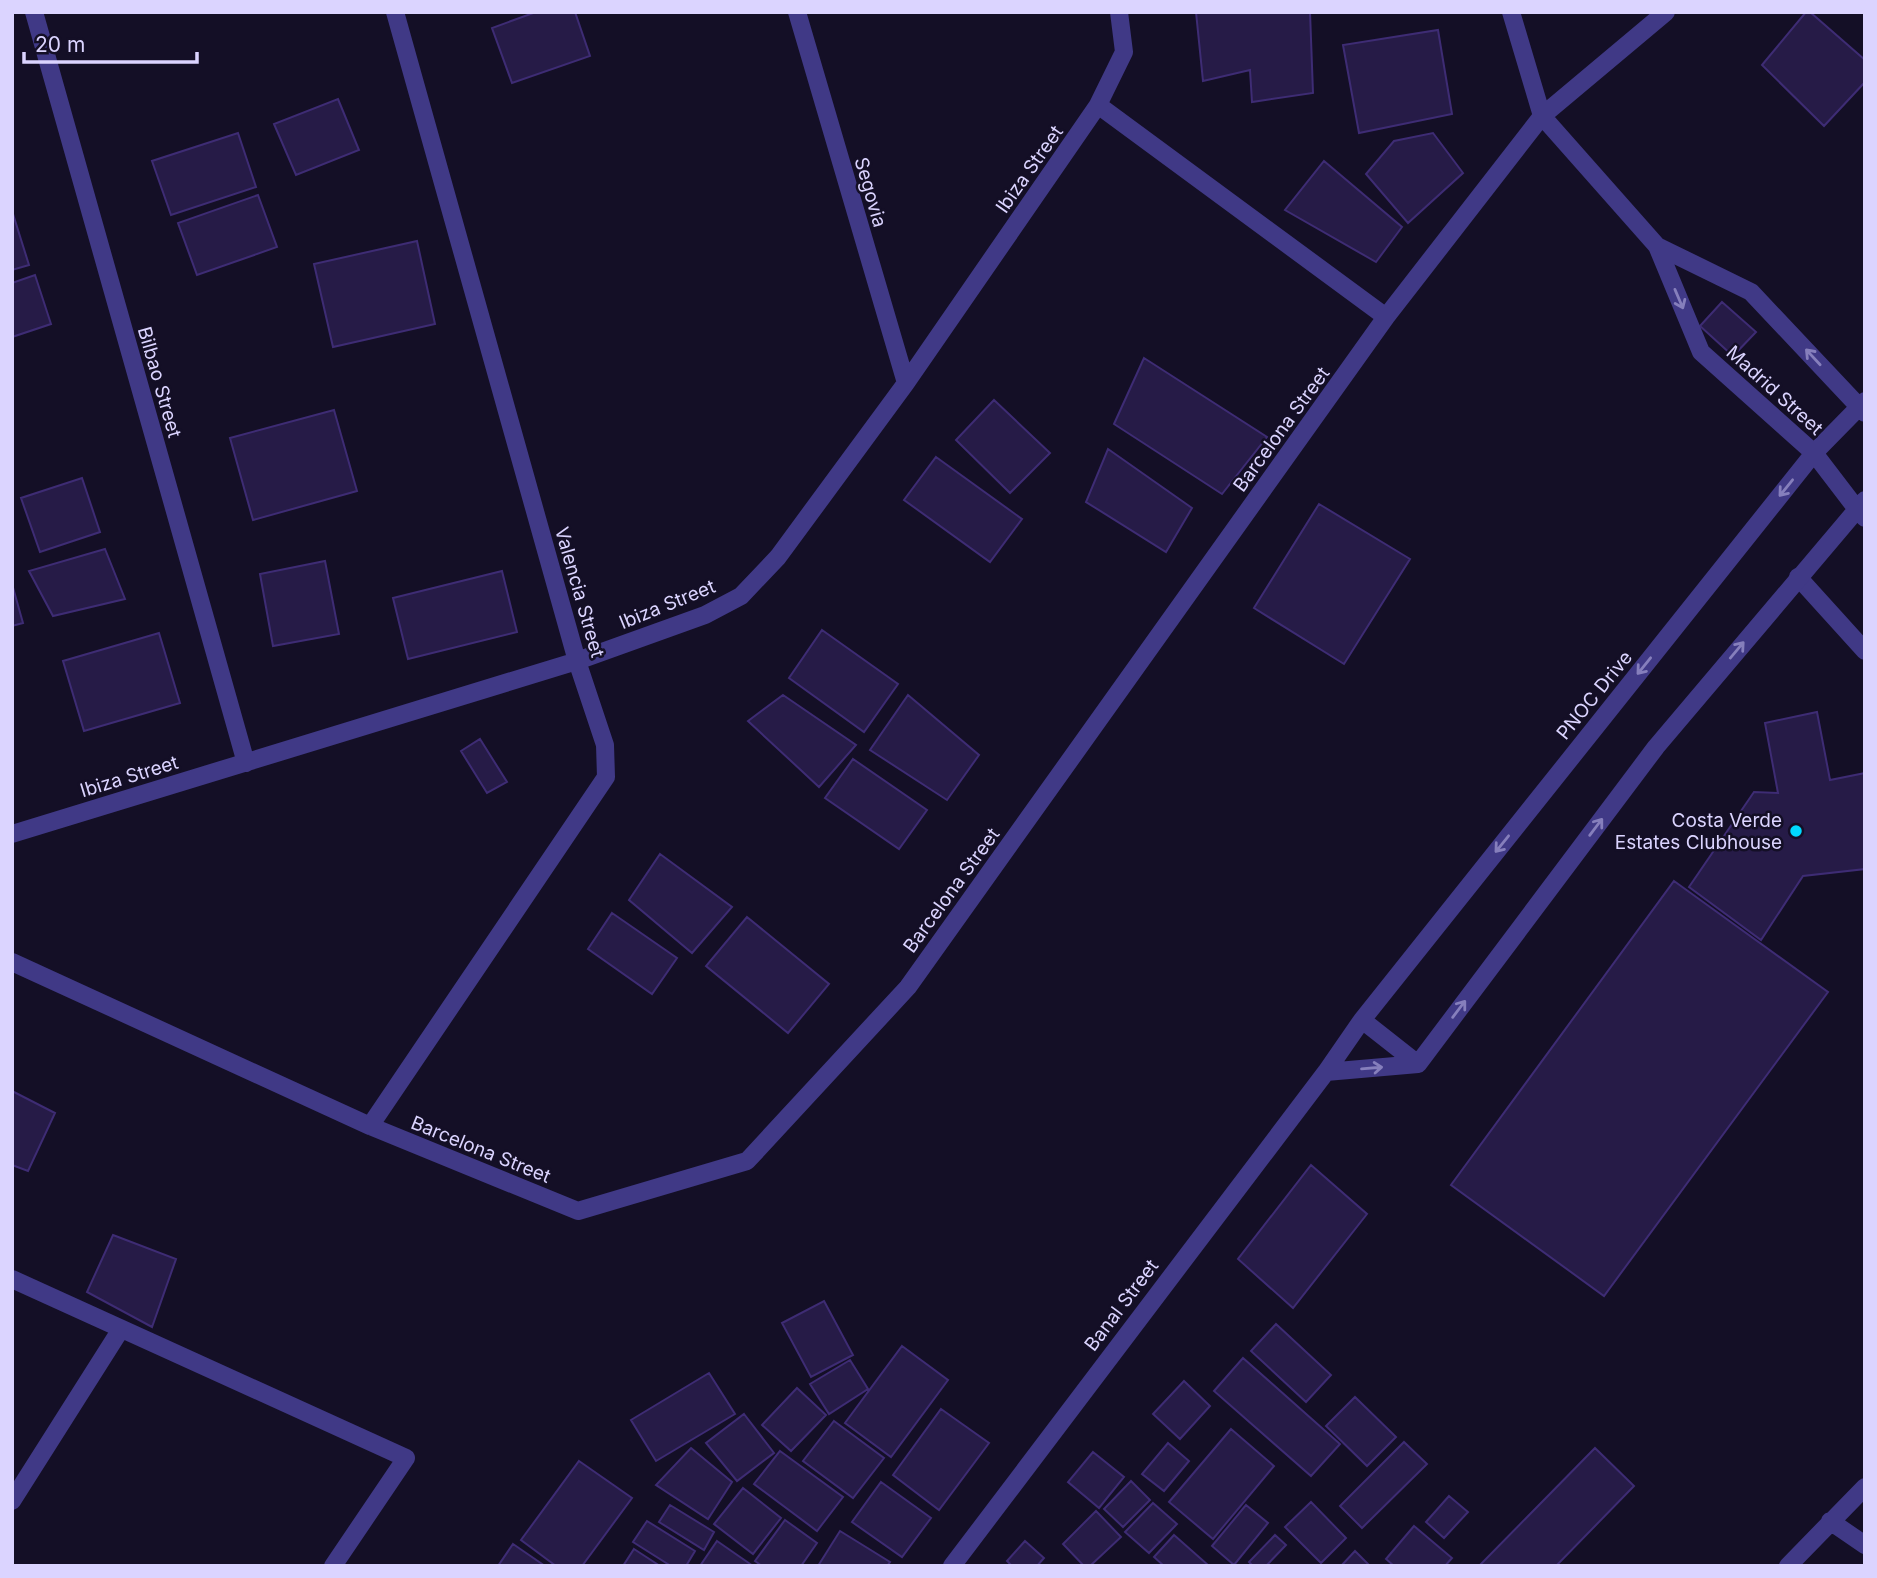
<svg xmlns="http://www.w3.org/2000/svg" width="1877" height="1578" font-family="Inter,sans-serif">
	<rect width="100%" height="100%" fill="#140f26"/>
	<!-- building -->
	<path fill="#261b47" stroke="#3e2c74" stroke-width="2" d="M 536,12 L 575,12 L 590,56 L 512,83 L 492,28 Z
		M 1196,12 L 1310,12 L 1313,93 L 1252,102 L 1250,70 L 1203,81 Z
		M 1806,12 L 1810,12 L 1865,60 L 1865,82 L 1824,126 L 1762,65 Z
		M 1438,30 L 1452,114 L 1359,133 L 1343,45 Z
		M 338,99 L 359,150 L 296,175 L 274,124 Z
		M 238,133 L 256,187 L 171,215 L 152,161 Z
		M 1433,133 L 1463,173 L 1408,223 L 1366,174 L 1394,141 Z
		M 1324,161 L 1402,227 L 1376,262 L 1285,210 Z
		M 258,195 L 277,247 L 197,275 L 178,223 Z
		M 13,214 L 29,265 L 12,270 L 12,214 Z
		M 417,241 L 435,324 L 333,347 L 314,264 Z
		M 35,275 L 51,324 L 12,337 L 12,283 Z
		M 1722,302 L 1756,332 L 1733,356 L 1700,326 Z
		M 1144,358 L 1267,437 L 1222,494 L 1114,424 Z
		M 994,400 L 1050,453 L 1010,493 L 956,440 Z
		M 334,410 L 357,491 L 253,520 L 230,438 Z
		M 1108,449 L 1192,508 L 1166,552 L 1086,502 Z
		M 936,457 L 1022,519 L 990,562 L 904,500 Z
		M 82,478 L 100,532 L 40,552 L 21,498 Z
		M 1319,504 L 1410,559 L 1344,664 L 1254,608 Z
		M 105,549 L 125,599 L 53,616 L 29,571 Z
		M 325,561 L 339,634 L 273,646 L 260,574 Z
		M 502,571 L 517,632 L 408,659 L 393,598 Z
		M 12,584 L 23,623 L 12,626 Z
		M 822,630 L 898,684 L 864,732 L 789,678 Z
		M 159,633 L 180,703 L 84,731 L 63,661 Z
		M 783,695 L 856,745 L 819,787 L 748,721 Z
		M 908,695 L 979,755 L 947,800 L 870,750 Z
		M 1817,712 L 1830,780 L 1865,773 L 1865,869 L 1803,876 L 1761,940 L 1689,887 L 1754,792 L 1778,793 L 1765,723 Z
		M 480,739 L 507,782 L 487,793 L 461,751 Z
		M 853,759 L 927,810 L 899,849 L 825,798 Z
		M 660,854 L 732,907 L 692,953 L 629,900 Z
		M 1674,881 L 1828,992 L 1604,1296 L 1451,1185 Z
		M 612,913 L 677,958 L 652,994 L 588,949 Z
		M 747,917 L 829,984 L 788,1033 L 706,966 Z
		M 12,1091 L 55,1113 L 28,1171 L 12,1165 Z
		M 1311,1165 L 1367,1214 L 1293,1308 L 1238,1259 Z
		M 113,1235 L 176,1259 L 152,1327 L 87,1292 Z
		M 824,1301 L 853,1355 L 811,1377 L 782,1323 Z
		M 1276,1324 L 1331,1375 L 1306,1402 L 1251,1351 Z
		M 902,1346 L 948,1380 L 891,1457 L 845,1423 Z
		M 1243,1358 L 1340,1444 L 1311,1476 L 1214,1391 Z
		M 850,1360 L 868,1389 L 829,1414 L 810,1384 Z
		M 709,1373 L 735,1414 L 656,1461 L 631,1420 Z
		M 1184,1381 L 1210,1406 L 1180,1439 L 1153,1414 Z
		M 797,1388 L 826,1415 L 791,1451 L 762,1425 Z
		M 1355,1397 L 1396,1437 L 1367,1466 L 1326,1426 Z
		M 941,1409 L 989,1443 L 939,1510 L 893,1475 Z
		M 744,1414 L 774,1453 L 737,1481 L 706,1443 Z
		M 834,1421 L 884,1458 L 853,1498 L 803,1461 Z
		M 1231,1429 L 1274,1466 L 1213,1539 L 1169,1502 Z
		M 1404,1442 L 1427,1464 L 1362,1528 L 1340,1506 Z
		M 1168,1443 L 1189,1461 L 1164,1491 L 1142,1474 Z
		M 691,1448 L 732,1482 L 708,1519 L 656,1485 Z
		M 1595,1448 L 1634,1486 L 1556,1566 L 1479,1566 Z
		M 780,1451 L 843,1497 L 817,1531 L 754,1484 Z
		M 1093,1452 L 1124,1477 L 1099,1508 L 1068,1482 Z
		M 579,1461 L 632,1498 L 582,1566 L 556,1566 L 521,1540 Z
		M 1131,1481 L 1150,1500 L 1123,1527 L 1104,1509 Z
		M 881,1482 L 931,1518 L 902,1557 L 852,1522 Z
		M 743,1488 L 781,1518 L 753,1554 L 714,1524 Z
		M 1449,1496 L 1468,1512 L 1444,1538 L 1426,1522 Z
		M 1311,1502 L 1346,1538 L 1321,1563 L 1285,1527 Z
		M 1153,1503 L 1177,1524 L 1149,1553 L 1125,1532 Z
		M 670,1505 L 714,1532 L 704,1550 L 659,1522 Z
		M 1246,1505 L 1268,1523 L 1234,1565 L 1212,1546 Z
		M 1096,1511 L 1121,1537 L 1090,1566 L 1084,1566 L 1063,1544 Z
		M 785,1520 L 817,1543 L 801,1566 L 762,1566 L 755,1561 Z
		M 647,1521 L 695,1551 L 686,1566 L 671,1566 L 633,1542 Z
		M 1414,1526 L 1452,1558 L 1445,1566 L 1394,1566 L 1386,1559 Z
		M 840,1531 L 890,1562 L 887,1566 L 818,1566 Z
		M 1174,1535 L 1208,1565 L 1164,1566 L 1154,1557 Z
		M 1275,1535 L 1286,1545 L 1266,1566 L 1253,1566 L 1249,1562 Z
		M 717,1541 L 753,1566 L 700,1566 Z
		M 1025,1541 L 1044,1558 L 1037,1566 L 1012,1566 L 1007,1561 Z
		M 513,1544 L 545,1566 L 498,1566 Z
		M 634,1549 L 660,1566 L 623,1566 Z
		M 1355,1551 L 1370,1566 L 1341,1566 Z"/>
	<g fill="none" stroke-linecap="round" stroke-linejoin="round">
		<!-- service -->
		<path stroke="#403986" stroke-width="18" d="M 1798,577 L 1865,651"/>
		<!-- minor -->
		<path stroke="#403986" stroke-width="18" d="M 34,12 L 246,763
			M 797,12 L 906,383
			M 1511,12 L 1542,116 L 1657,246 L 1701,352 L 1814,453 L 1856,508 L 1865,518
			M 1098,105 L 1386,317
			M 1657,246 L 1751,292 L 1865,413
			M 12,834 L 577,661 L 705,615 L 741,596 L 778,557 L 906,383 L 1098,105 L 1124,52 L 1119,12
			M 12,962 L 370,1126 L 578,1211 L 747,1161 L 908,987 L 1386,317 L 1542,116 L 1666,12
			M 1362,1020 L 1418,1064
			M 1326,1072 L 1418,1064 L 1656,747 L 1865,500
			M 370,1126 L 606,777 L 605,745 L 577,661 L 395,12
			M 12,1279 L 406,1458 L 333,1566
			M 12,1501 L 121,1329
			M 1830,1521 L 1865,1545
			M 952,1566 L 1326,1072 L 1362,1020 L 1814,453 L 1865,401
			M 1788,1566 L 1865,1487"/>
	</g>
	<!-- one-way arrows -->
	<defs><path id="oneway-shaft" d="M-6 0H5M1.5-3L5.5 0L1.5 3" fill="none" stroke-width="1.6" stroke-linecap="round" stroke-linejoin="round" transform="scale(1.75)"/></defs>
	<g stroke="#867fbc">
		<use href="#oneway-shaft" transform="translate(1679 299) rotate(67)"/>
		<use href="#oneway-shaft" transform="translate(1813 357) rotate(-133)"/>
		<use href="#oneway-shaft" transform="translate(1786 488) rotate(129)"/>
		<use href="#oneway-shaft" transform="translate(1737 650) rotate(-50)"/>
		<use href="#oneway-shaft" transform="translate(1644 666) rotate(129)"/>
		<use href="#oneway-shaft" transform="translate(1596 827) rotate(-53)"/>
		<use href="#oneway-shaft" transform="translate(1502 844) rotate(129)"/>
		<use href="#oneway-shaft" transform="translate(1459 1009) rotate(-53)"/>
		<use href="#oneway-shaft" transform="translate(1372 1068) rotate(-5)"/>
	</g>
	<!-- markers -->
	<circle fill="#00d9ff" stroke="#140f26" stroke-width="2.5" cx="1796" cy="831" r="7"/>
	<g text-anchor="middle" stroke-width="5" stroke-linejoin="round" paint-order="stroke">
		<!-- street labels -->
		<g font-size="19" fill="#dbd4ff" stroke="#140f26">
			<text transform="translate(1029 169) rotate(-55)" y="7">Ibiza Street</text>
			<text transform="translate(871 192) rotate(74)" y="7">Segovia</text>
			<text transform="translate(160 382) rotate(74)" y="7">Bilbao Street</text>
			<text transform="translate(1775 390) rotate(42)" y="7">Madrid Street</text>
			<text transform="translate(1281 429) rotate(-54)" y="7">Barcelona Street</text>
			<text transform="translate(580 592) rotate(74)" y="7">Valencia Street</text>
			<text transform="translate(667 604) rotate(-22)" y="7">Ibiza Street</text>
			<text transform="translate(1594 695) rotate(-51)" y="7">PNOC Drive</text>
			<text transform="translate(129 776) rotate(-17)" y="7">Ibiza Street</text>
			<text transform="translate(951 890) rotate(-54)" y="7">Barcelona Street</text>
			<text transform="translate(481 1149) rotate(22)" y="7">Barcelona Street</text>
			<text transform="translate(1121 1305) rotate(-53)" y="7">Banal Street</text>
		</g>
		<!-- poi labels -->
		<g font-size="19" fill="#dbd4ff" stroke="#140f26" text-anchor="end">
			<text x="1782" y="827">Costa Verde<tspan x="1782" dy="22">Estates Clubhouse</tspan></text>
		</g>
	</g>
	<!-- border -->
	<rect width="1877" height="1578" fill="none" stroke="#dbd4ff" stroke-width="28"/>
	<!-- scale -->
	<path d="M24 52v10h173v-10" fill="none" stroke="#dbd4ff" stroke-width="3.5"/>
	<text x="35" y="52" font-size="21" fill="#dbd4ff" stroke="#140f26" stroke-width="5" paint-order="stroke">20 m</text>
</svg>
